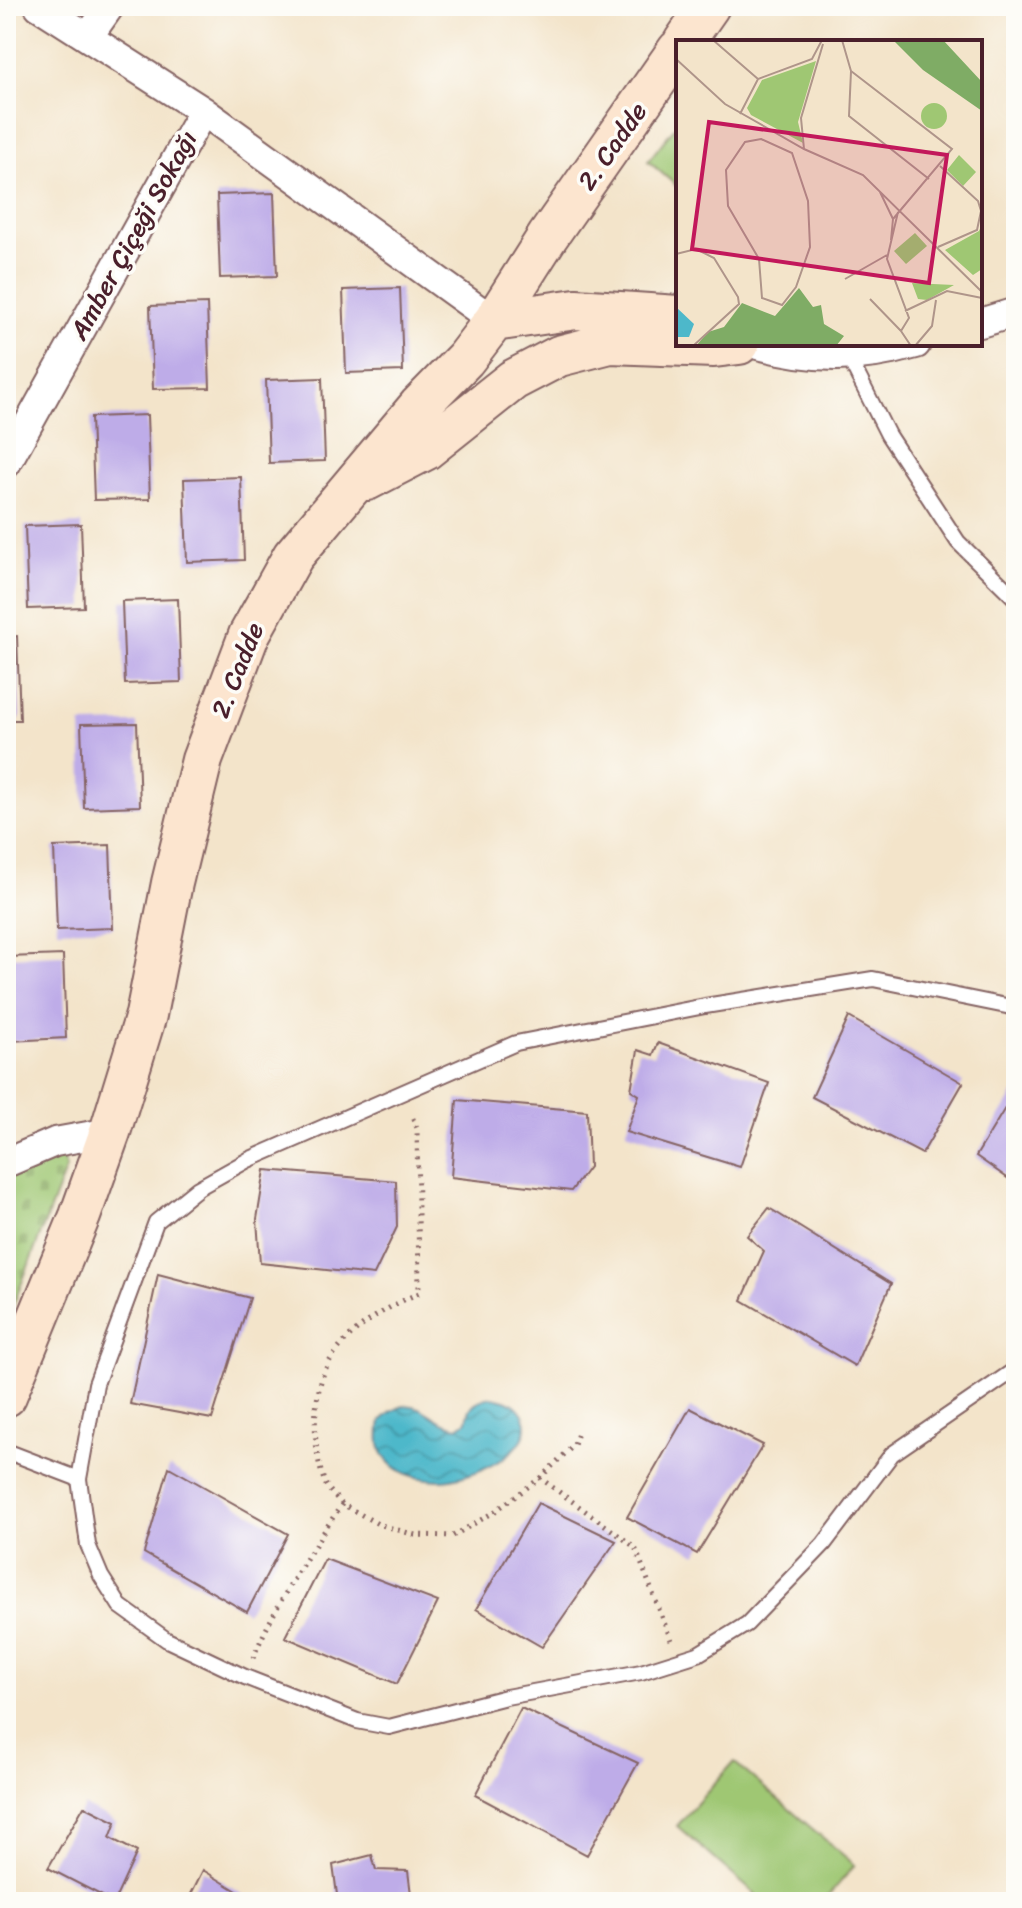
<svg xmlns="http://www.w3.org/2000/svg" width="1022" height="1908" font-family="Sriracha,sans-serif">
	<defs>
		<pattern id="cemetery-stones" width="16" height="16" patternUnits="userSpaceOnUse" patternTransform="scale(2)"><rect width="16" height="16" fill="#9fc773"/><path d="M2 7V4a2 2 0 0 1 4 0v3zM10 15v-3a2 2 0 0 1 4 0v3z" fill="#8aaa64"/></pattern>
		<pattern id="water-waves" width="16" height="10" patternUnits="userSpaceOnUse" patternTransform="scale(2)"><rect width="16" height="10" fill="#4db8ca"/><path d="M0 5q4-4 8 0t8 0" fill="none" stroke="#4295a4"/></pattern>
	</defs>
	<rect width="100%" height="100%" fill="#fdfcf7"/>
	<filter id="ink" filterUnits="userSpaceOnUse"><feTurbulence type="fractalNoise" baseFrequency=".0125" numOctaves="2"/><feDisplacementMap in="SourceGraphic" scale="16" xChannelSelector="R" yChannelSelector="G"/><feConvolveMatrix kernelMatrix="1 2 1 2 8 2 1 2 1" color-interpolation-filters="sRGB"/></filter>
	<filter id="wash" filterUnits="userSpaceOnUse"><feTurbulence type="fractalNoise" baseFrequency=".006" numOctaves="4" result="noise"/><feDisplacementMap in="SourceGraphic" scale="32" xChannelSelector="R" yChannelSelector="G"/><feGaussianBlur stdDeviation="1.8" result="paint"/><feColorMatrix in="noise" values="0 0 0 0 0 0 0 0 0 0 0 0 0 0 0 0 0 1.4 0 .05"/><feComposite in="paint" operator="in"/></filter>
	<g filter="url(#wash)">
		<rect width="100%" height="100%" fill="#f3e4ca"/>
		<!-- cemetery -->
		<path fill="url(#cemetery-stones)" stroke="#74734f" stroke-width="2" d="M 59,1150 L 66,1168 L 6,1324 L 6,1174 Z"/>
		<!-- pitch -->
		<path fill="#9fc773" stroke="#74734f" stroke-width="2" d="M 678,123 L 678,187 L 648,161 Z
			M 734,1762 L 855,1865 L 823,1902 L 764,1902 L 677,1826 Z"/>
		<!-- water -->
		<path fill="url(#water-waves)" stroke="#4c6c7a" stroke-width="2" d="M 491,1397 C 504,1399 514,1401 522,1413 C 544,1450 467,1481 439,1480 C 428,1480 413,1477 403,1472 C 380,1461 377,1445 381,1421 C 417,1385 424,1422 458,1427 L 467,1421 C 469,1405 475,1401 491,1397 Z"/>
		<g id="blocks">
			<!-- building -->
			<path fill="#beace8" d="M 274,193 L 277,276 L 220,278 L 217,195 Z
				M 400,288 L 403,371 L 346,373 L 343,290 Z
				M 207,304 L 210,388 L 153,389 L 150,306 Z
				M 322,378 L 325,461 L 269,463 L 266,380 Z
				M 147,415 L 150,499 L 94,500 L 91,417 Z
				M 241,477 L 244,560 L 187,562 L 184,479 Z
				M 81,524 L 84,607 L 28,609 L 25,526 Z
				M 178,599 L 181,682 L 125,684 L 122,601 Z
				M 17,636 L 20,720 L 6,720 L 6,637 Z
				M 137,723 L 140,806 L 84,808 L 81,724 Z
				M 110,845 L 113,928 L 57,930 L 54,847 Z
				M 63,955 L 66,1038 L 10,1041 L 7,957 Z
				M 849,1017 L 963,1083 L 922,1154 L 812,1097 Z
				M 658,1043 L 769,1083 L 740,1167 L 626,1132 L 639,1095 L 631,1090 L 638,1050 L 653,1055 Z
				M 1016,1090 L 1016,1184 L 976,1156 Z
				M 457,1100 L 587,1111 L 589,1167 L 571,1191 L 451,1177 Z
				M 265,1170 L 396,1181 L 397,1227 L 374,1275 L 260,1263 L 257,1219 Z
				M 769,1208 L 891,1284 L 855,1366 L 742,1300 L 764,1251 L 747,1236 Z
				M 158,1274 L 250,1298 L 212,1419 L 130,1404 Z
				M 690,1408 L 763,1445 L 697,1554 L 627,1517 Z
				M 169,1467 L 288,1534 L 247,1612 L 144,1553 Z
				M 538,1503 L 616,1541 L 542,1647 L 476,1609 Z
				M 325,1559 L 438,1602 L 397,1684 L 285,1637 Z
				M 521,1708 L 638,1763 L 587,1855 L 475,1795 Z
				M 84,1806 L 116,1822 L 110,1838 L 137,1852 L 114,1902 L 48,1868 Z
				M 372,1855 L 376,1870 L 408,1871 L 412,1902 L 338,1902 L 333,1865 Z
				M 203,1870 L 245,1896 L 241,1902 L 187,1902 Z"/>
		</g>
	</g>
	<g filter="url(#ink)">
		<use href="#blocks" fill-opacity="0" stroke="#856463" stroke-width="2"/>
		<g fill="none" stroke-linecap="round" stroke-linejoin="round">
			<!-- lane casing -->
			<g stroke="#856463" stroke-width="18">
				<path id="lane" d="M 849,358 L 888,435 L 958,542 L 1016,599
					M 1016,1008 L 873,979 L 705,1006 L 516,1043 L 248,1160 L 198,1188 L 156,1222 L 96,1384 L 79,1479 L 88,1545 L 101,1576 L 120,1606 L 167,1640 L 245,1677 L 357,1721 L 389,1727 L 506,1697 L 641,1672 L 698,1654 L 747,1624 L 824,1544 L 892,1454 L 1016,1369
					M 6,1451 L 79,1479"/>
			</g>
			<!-- street casing -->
			<g stroke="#856463" stroke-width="32">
				<path id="street" d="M 39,6 L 203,111 L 494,321
					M 88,37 L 110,6
					M 980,323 L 1016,312
					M 754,344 C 811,359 858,361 916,344
					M 6,464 L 203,111
					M 6,1163 L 55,1142 L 110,1132"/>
			</g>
			<!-- secondary casing -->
			<g stroke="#856463" stroke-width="44">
				<path id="secondary" d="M 684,42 L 709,6
					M 494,321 L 576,309 L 678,316
					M 367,480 L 425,450 L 513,380 L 559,356 L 610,343 L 714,347 L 739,344
					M 6,1396 L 80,1216 L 110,1132 L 146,1015 L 172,883 L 202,760 L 249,635 L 293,556 L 419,406 L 465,359 L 494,321 L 548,236 L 678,50"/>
			</g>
			<!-- path -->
			<path stroke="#856463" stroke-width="5" stroke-dasharray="2 6" stroke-linecap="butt" d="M 540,1478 L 574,1445 L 578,1433
				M 342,1504 C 337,1498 330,1492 326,1485 C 311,1452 311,1389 331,1359 C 351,1328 387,1307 419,1293 L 417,1128 L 411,1114
				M 253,1658 C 276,1603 309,1554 342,1504 L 378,1524 L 415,1535 L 453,1536 L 494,1512 L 540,1478 L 635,1547 L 671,1640"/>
			<!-- lane -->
			<use href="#lane" stroke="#fff" stroke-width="14"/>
			<!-- street -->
			<use href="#street" stroke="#fff" stroke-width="28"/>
			<!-- secondary -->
			<use href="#secondary" stroke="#fce5cf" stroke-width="40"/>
		</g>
	</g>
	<g text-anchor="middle" stroke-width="7" stroke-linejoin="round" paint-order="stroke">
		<!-- street labels -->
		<g font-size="26" fill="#4a1f2b" stroke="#fdfcf7">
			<text transform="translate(612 146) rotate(-55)" y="9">2. Cadde</text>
			<text transform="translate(133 235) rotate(-61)" y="9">Amber Çiçeği Sokağı</text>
			<text transform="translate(237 670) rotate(-68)" y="9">2. Cadde</text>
		</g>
	</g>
	<!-- overview -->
	<g transform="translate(676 40)">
		<rect width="306" height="306" fill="#f3e4ca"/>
		<path d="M 217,0 L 267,0 L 306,42 L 306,71 L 247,30 ZM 123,248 L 137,267 L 145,265 L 148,284 L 168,296 L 160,306 L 20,306 L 32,292 L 48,287 L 66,263 L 99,276 Z" fill="#7fac65"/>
		<path d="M 140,21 L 122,82 L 127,103 L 75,75 L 71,68 L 86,40 Z" fill="#9fc773"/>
		<path d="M 236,243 L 278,245 L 251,260 L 242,259 Z" fill="#9fc773"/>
		<path d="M245 76a13 13 0 1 1 26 0a13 13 0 1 1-26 0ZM 283,115 L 300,132 L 287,146 L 271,130 ZM 306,184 L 306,229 L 297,235 L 269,210 L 303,191 Z" fill="#9fc773"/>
		<path d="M 239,193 L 251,206 L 230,224 L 218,211 Z" fill="#9fc773"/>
		<path d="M 0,267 L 18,284 L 13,297 L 0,297 Z" fill="#4db8ca"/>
		<path fill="none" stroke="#af958a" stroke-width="2" d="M 37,0 L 82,39M 166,0 L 175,31 L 173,76 L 253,139M 0,19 L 49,64 L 128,109 L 187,135 L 306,252M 175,31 L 276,109 L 217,179M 64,74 L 82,39 L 136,19 L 146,0M 85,99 L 116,113 L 132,161 L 134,207 L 120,247 L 106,265 L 86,258 L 83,219 L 52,166 L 50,130 L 69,102 ZM 128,109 L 125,78 L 147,4M 204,152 L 217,179 L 215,200M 222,172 L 211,219 L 233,278 L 225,291 L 235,306M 262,207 L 301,190 L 305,171 L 302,161 L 264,126M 0,214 L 20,209 L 38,218 L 62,257 L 63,264 L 17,306M 169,239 L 211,215M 194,259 L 225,291M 229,271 L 271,251 L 306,258M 239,306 L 256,286 L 260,260"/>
		<path fill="#c2185b" fill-opacity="0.15" stroke="#c2185b" stroke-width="4" d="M 33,82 L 271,115 L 253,243 L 16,209 Z"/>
		<rect width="306" height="306" fill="none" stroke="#4a1f2b" stroke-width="4"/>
	</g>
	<!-- margin -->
	<rect width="1022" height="1908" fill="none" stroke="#fdfcf7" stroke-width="32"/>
</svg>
